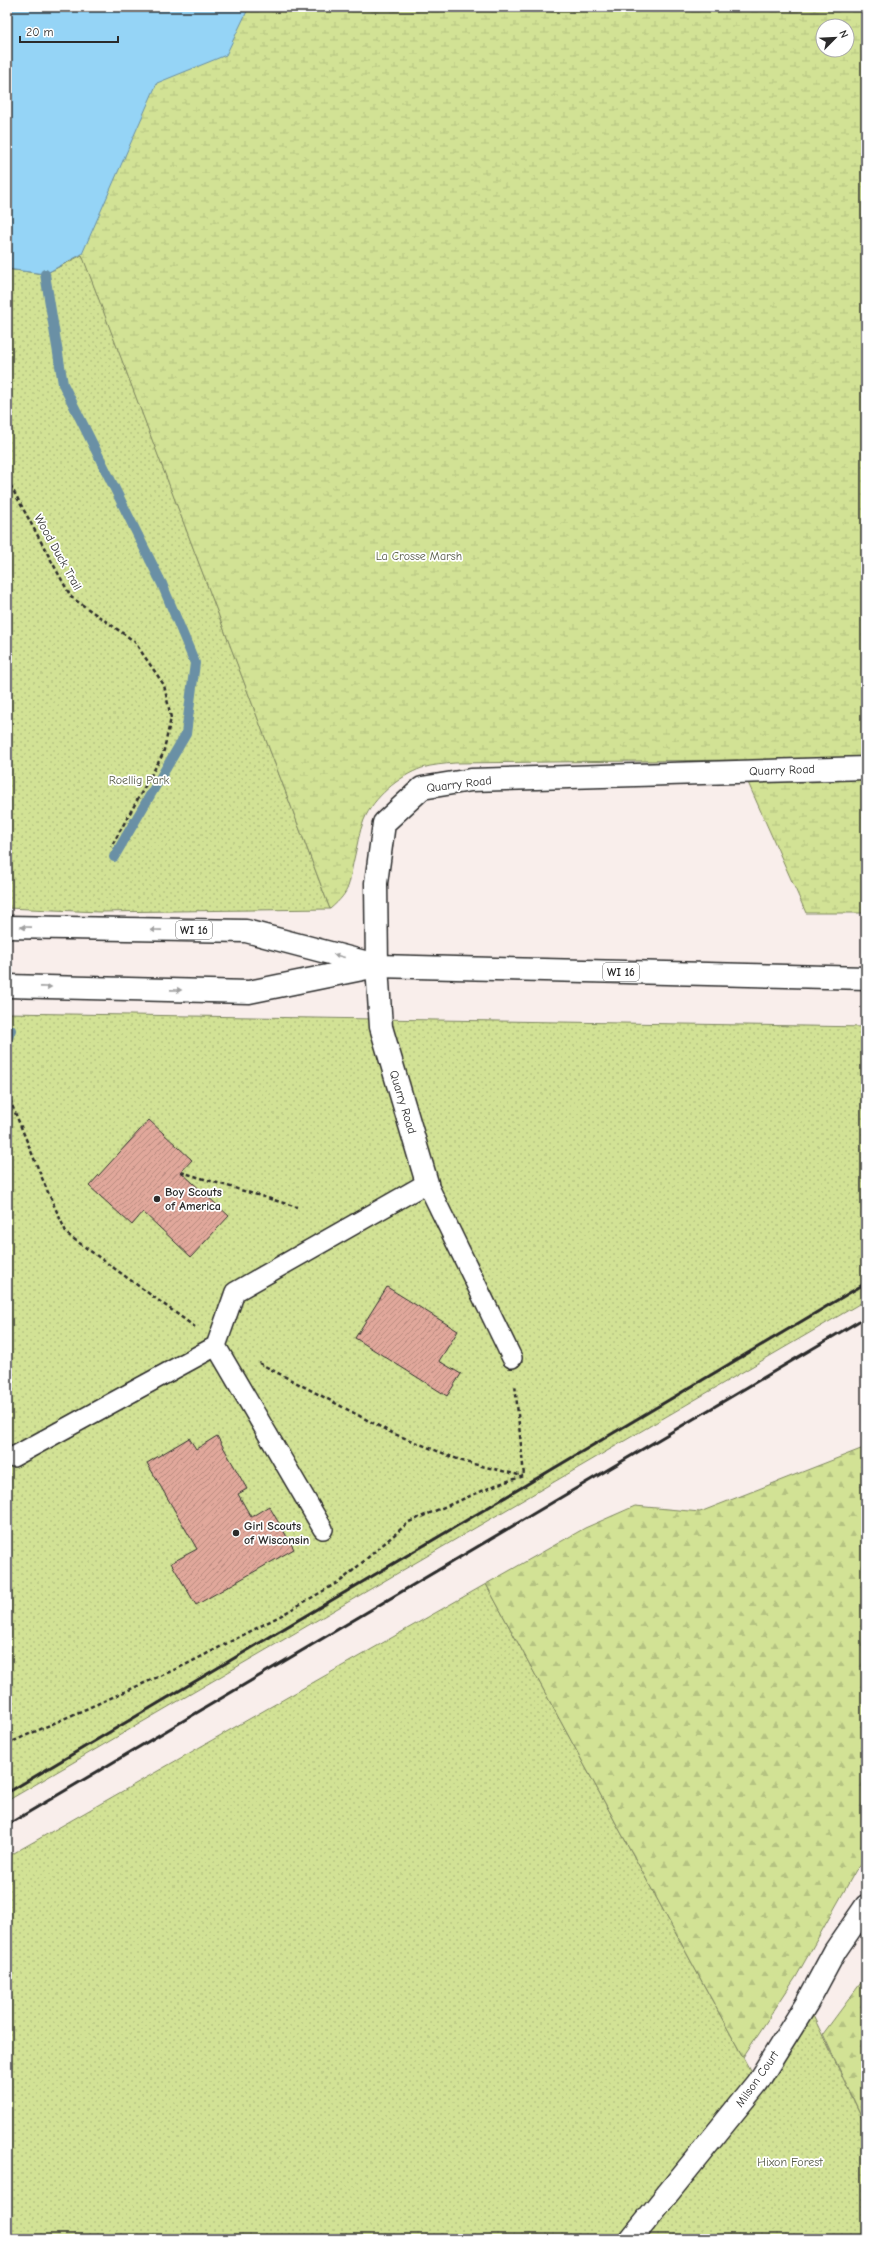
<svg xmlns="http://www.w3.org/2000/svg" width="873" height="2246" font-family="'Comic Neue',sans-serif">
	<defs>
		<pattern id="green-dots" width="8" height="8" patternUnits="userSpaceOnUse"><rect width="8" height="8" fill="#d2e295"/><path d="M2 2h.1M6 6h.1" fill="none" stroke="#b4c281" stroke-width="1.8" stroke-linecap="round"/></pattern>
		<pattern id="forest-firs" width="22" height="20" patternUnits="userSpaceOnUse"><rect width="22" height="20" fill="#d2e295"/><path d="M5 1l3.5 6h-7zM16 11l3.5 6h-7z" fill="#b4c281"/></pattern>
		<pattern id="wetland-marsh" width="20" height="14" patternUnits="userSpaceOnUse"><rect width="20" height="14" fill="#d2e295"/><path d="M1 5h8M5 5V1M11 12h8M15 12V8" fill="none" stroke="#b4c281"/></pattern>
		<pattern id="building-hatch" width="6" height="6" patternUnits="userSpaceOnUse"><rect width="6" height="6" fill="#e1a89b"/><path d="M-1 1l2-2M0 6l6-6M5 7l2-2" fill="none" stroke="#b7897f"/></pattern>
	</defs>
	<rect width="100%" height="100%" fill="#f9eeeb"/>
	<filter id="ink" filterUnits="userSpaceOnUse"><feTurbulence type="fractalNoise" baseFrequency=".025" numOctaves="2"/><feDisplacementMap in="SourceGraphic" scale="8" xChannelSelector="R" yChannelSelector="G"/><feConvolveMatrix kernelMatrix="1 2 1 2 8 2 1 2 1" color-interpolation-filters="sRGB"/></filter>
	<g filter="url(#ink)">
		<!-- green -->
		<path fill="url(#green-dots)" stroke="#7e8660" d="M 82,254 L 330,909 L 99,912 L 7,908 L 7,269 L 45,274 Z
			M 7,1013 L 866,1027 L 866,1300 L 7,1801 Z
			M 486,1584 L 757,2083 L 807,2003 L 866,2126 L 866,2239 L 7,2239 L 7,1857 Z"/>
		<!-- forest -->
		<path fill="url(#forest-firs)" stroke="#7e8660" d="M 866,1447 L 866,1860 L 856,1870 L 796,1977 L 743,2057 L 486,1584 L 585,1528 L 635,1506 L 700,1512 Z
			M 866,1976 L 866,2126 L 823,2034 Z"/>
		<!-- wetland -->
		<path fill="url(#wetland-marsh)" stroke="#7e8660" fill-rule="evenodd" d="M 7,7 L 866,7 L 866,913 L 806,913 L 738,760 L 455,763 C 444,764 432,765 422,768 C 399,776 373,798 364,820 C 359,832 357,847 354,859 C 348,885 352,890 330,909 L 82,255 L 45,274 L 7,269 ZM 823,26 L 847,26 L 847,50 L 823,50 Z"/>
		<!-- water -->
		<path fill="#95d4f6" stroke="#6b90a5" d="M 7,7 L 249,7 L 226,55 L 157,83 L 82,254 L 45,274 L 7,269 Z"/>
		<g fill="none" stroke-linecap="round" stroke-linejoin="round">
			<!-- stream -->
			<path stroke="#6b90a5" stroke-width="10" d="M 45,274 L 63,384 L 162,584 L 195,663 L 186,734 L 114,857
				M 7,1040 L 11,1030"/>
		</g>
		<!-- building -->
		<path fill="url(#building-hatch)" stroke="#2b2b2b" d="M 149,1120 L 192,1160 L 181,1172 L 229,1216 L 191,1257 L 143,1212 L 132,1225 L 89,1186 Z
			M 387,1287 L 458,1331 L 439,1361 L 461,1374 L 447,1396 L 355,1338 Z
			M 217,1436 L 247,1489 L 238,1494 L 251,1517 L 269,1506 L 294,1549 L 196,1605 L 171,1563 L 197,1549 L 147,1463 L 189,1438 L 196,1449 Z"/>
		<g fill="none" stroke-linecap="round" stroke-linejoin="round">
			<!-- lane casing -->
			<g stroke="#2b2b2b" stroke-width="22">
				<path id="lane" d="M 216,1346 L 323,1529
					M 13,1457 L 216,1346 L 235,1292 L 427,1183 L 512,1358"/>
			</g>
			<!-- street casing -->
			<g stroke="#2b2b2b" stroke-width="25">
				<path id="street" d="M 427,1183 L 381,1027 L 377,966 L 376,883 L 384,823 L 422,788 L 471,780 L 866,768
					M 631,2239 L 757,2083 L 807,2003 L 835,1951 L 866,1906"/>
			</g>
			<!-- primary casing -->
			<g stroke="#2b2b2b" stroke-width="25">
				<path id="primary" d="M 7,927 L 246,931 L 372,964
					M 7,986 L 249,992 L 377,966 L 866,978"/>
			</g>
			<!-- path -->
			<path stroke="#2b2b2b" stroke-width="2.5" stroke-dasharray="4 3" stroke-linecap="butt" d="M 7,479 L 71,597 L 134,641 L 164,685 L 171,718 L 163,754 L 111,847
				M 7,1093 L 47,1190 L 67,1234 L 195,1327
				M 181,1172 L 297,1207
				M 259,1363 L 392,1433 L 465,1462 L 523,1476
				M 7,1744 L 185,1665 L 280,1616 L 342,1580 L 409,1522 L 496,1485 L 524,1476 L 515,1384"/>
			<!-- lane -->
			<use href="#lane" stroke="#fff" stroke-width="19"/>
			<!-- street -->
			<use href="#street" stroke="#fff" stroke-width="22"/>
			<!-- primary -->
			<use href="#primary" stroke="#fff" stroke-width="22"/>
			<!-- rail -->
			<path stroke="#2b2b2b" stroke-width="3" d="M 7,1793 L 866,1283
				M 7,1825 L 866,1317"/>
		</g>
		<!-- one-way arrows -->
		<defs><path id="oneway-solid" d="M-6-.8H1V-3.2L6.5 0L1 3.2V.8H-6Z"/></defs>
		<g fill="#a0a0a0">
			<use href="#oneway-solid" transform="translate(26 927) rotate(-179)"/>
			<use href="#oneway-solid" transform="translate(156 930) rotate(-179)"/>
			<use href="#oneway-solid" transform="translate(339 956) rotate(-165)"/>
			<use href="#oneway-solid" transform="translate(46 987) rotate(1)"/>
			<use href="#oneway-solid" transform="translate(176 990) rotate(1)"/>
		</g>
	</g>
	<!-- markers -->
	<g fill="#2b2b2b" stroke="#fff" stroke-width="1.5">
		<circle cx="157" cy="1199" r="4"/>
		<circle cx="236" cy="1533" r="4"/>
	</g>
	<g text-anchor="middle" stroke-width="3.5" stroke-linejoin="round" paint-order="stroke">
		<!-- shield labels -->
		<g fill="#fff" stroke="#6b6b6b" stroke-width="1">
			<rect x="176" y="921" width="36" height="18" rx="3"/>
			<rect x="603" y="963" width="36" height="18" rx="3"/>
		</g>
		<g font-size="11" font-weight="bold" fill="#2b2b2b">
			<text x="194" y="934">WI 16</text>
			<text x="621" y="976">WI 16</text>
		</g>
		<!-- street labels -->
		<g font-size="12" fill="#2b2b2b" stroke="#fff">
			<text transform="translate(58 552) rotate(61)" y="4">Wood Duck Trail</text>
			<text transform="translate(782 770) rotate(-2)" y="4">Quarry Road</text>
			<text transform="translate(459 784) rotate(-7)" y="4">Quarry Road</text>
			<text transform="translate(403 1102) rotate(73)" y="4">Quarry Road</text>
			<text transform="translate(757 2079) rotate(-55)" y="4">Milson Court</text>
		</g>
		<!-- park labels -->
		<g font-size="12" fill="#555946" stroke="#fff">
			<text x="419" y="560">La Crosse Marsh</text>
			<text x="139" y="784">Roellig Park</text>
			<text x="790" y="2166">Hixon Forest</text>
		</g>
		<!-- poi labels -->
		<g font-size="12" font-weight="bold" fill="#2b2b2b" stroke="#fff" text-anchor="start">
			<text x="165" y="1196">Boy Scouts<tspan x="165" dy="14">of America</tspan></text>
			<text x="244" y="1530">Girl Scouts<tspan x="244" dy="14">of Wisconsin</tspan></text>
		</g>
	</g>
	<!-- margin -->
	<rect width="873" height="2246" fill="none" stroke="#fff" stroke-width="24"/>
	<rect x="12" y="12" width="849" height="2222" fill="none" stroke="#2b2b2b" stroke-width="1.5" filter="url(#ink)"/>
	<!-- north arrow -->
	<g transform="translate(835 38) rotate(66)"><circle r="19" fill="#ffffff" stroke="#aaaaaa"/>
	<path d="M0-3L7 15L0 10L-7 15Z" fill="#2b2b2b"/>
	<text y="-6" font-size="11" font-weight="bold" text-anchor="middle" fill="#2b2b2b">N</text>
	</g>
	<!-- scale -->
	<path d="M20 36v6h98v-6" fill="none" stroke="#2b2b2b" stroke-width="2"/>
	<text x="26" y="36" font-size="12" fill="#2b2b2b" stroke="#ffffff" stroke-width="3" paint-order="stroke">20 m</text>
</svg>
